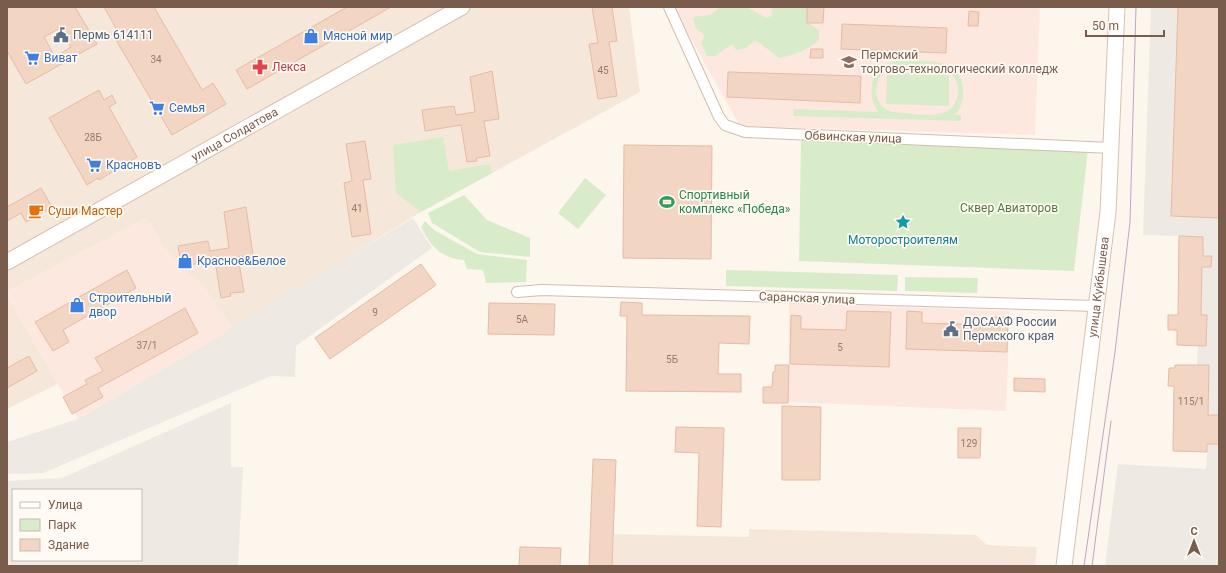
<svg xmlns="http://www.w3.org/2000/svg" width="1226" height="573" font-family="Roboto,sans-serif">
	<rect width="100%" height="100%" fill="#fdf6ec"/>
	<!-- residential -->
	<path fill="#f5e8da" d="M 7,7 L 629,7 L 640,92 L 421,212 L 232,328 L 201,283 L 184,272 L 164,248 L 146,218 L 7,292 Z
		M 7,296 L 58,384 L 7,409 Z
		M 749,529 L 976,535 L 987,545 L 1037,547 L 1035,566 L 609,566 L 609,534 L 749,537 Z"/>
	<!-- commercial -->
	<path fill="#fde8e0" d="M 673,7 L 1040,7 L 1035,135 L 740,126 Z
		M 146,218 L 164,248 L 184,272 L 201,283 L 232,328 L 78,419 L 7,296 L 7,292 Z
		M 789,303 L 1010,311 L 1006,411 L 788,402 Z"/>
	<!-- industrial -->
	<path fill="#efe9e4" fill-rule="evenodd" d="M 1151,7 L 1219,7 L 1219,566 L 1105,566 L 1118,464 L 1206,469 L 1207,452 L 1173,451 L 1174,387 L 1168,386 L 1169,368 L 1174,368 L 1175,365 L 1197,365 L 1198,345 L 1177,345 L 1177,331 L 1168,330 L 1168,315 L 1178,315 L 1179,236 L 1143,235 Z
		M 413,218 L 432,248 L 296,346 L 295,377 L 271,376 L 43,473 L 7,474 L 7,442 L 78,419 L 224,333 L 239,322 Z
		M 231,403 L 231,467 L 243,467 L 238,566 L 7,566 L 7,481 L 62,478 ZM 13,490 L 141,490 L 141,560 L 13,560 Z"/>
	<!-- green -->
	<path fill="#d8ecc9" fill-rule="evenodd" d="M 720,7 L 746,7 L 767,18 L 772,15 L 771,7 L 806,7 L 810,24 L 819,30 L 819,40 C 809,49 793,56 779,58 L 758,42 L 754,41 L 746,48 L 736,50 L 732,44 L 715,56 L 707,56 L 701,43 L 705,36 L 695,27 L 693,17 L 710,15 Z
		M 893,61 C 919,62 961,54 963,89 C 964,99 961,108 955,115 L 961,115 L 961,121 L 793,116 L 794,109 L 878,112 C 866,94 870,68 893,61 ZM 895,67 L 944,69 C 953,74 958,80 958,91 C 956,125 917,113 892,112 C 871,104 873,83 886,68 Z
		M 887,73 L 949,75 L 949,106 L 886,104 Z
		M 443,137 L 449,171 L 490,164 L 492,173 L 421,212 L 396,193 L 393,145 Z
		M 801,140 L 1088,150 L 1074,271 L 799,261 Z
		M 585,178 L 606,195 L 578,229 L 558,213 Z
		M 464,195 L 487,220 L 530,238 L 530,257 L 480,252 L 432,223 L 428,213 Z
		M 425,221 L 434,230 L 477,254 L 527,260 L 526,282 L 486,283 L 483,270 L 467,269 L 464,260 C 441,258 431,247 421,227 Z
		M 726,270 L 898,275 L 897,291 L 726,286 Z
		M 905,277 L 978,278 L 977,293 L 905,291 Z"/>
	<!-- building -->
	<path fill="#f3d5c3" stroke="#e6bba3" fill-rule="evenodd" d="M 7,7 L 75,7 L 97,44 L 26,84 L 7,51 ZM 60,28 L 71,47 L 55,57 L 44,37 Z
		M 104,7 L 154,7 L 202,90 L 213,83 L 226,104 L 172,135 L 113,35 L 118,32 Z
		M 347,7 L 391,7 L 247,89 L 236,70 Z
		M 592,7 L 612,7 L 617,41 L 609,42 L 617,96 L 598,99 L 589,44 L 598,43 Z
		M 807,7 L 824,7 L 823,23 L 807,23 Z
		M 1178,7 L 1219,7 L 1219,218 L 1171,216 Z
		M 969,11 L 979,12 L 978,26 L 968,26 Z
		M 842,24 L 947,28 L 946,53 L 841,49 Z
		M 811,49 L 823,49 L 823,58 L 810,58 Z
		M 492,71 L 499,119 L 484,121 L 490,156 L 476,158 L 477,161 L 467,162 L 461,125 L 425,131 L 422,110 L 454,106 L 456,115 L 475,112 L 470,77 Z
		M 728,72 L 861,76 L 860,103 L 727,97 Z
		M 99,90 L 104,100 L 112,95 L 116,103 L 109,107 L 137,157 L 99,180 L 98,178 L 87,185 L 49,118 Z
		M 365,141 L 371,179 L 363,180 L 371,234 L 352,237 L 344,183 L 352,181 L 346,144 Z
		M 624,145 L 712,146 L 711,259 L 623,258 Z
		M 41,188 L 52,207 L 26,222 L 21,213 L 7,221 L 7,207 Z
		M 246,207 L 253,255 L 238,257 L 244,292 L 230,293 L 231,296 L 221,298 L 215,261 L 181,266 L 178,246 L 208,241 L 210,251 L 229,248 L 224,212 Z
		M 1179,236 L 1203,237 L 1203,256 L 1212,256 L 1211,267 L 1202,267 L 1201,315 L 1207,315 L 1206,346 L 1177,345 L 1177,330 L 1168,330 L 1168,315 L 1178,315 Z
		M 421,264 L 436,285 L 330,359 L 315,338 Z
		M 127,270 L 136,288 L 63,330 L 69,342 L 53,351 L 35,322 Z
		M 621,302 L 642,303 L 642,315 L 750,316 L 749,344 L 719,343 L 718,374 L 741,374 L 741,392 L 626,391 L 627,316 L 620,316 Z
		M 489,303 L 555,304 L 554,335 L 488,334 Z
		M 185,308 L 198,333 L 98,388 L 103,397 L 72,414 L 63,397 L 87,384 L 85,380 L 103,371 L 95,358 Z
		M 847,311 L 891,312 L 889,367 L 790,364 L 791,315 L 801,316 L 801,329 L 846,330 Z
		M 907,311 L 922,312 L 922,323 L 991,325 L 991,317 L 1008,317 L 1007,352 L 906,349 Z
		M 29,356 L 37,371 L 7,388 L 7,368 Z
		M 775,365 L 789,365 L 788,403 L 763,403 L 763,387 L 772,387 L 773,372 L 775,372 Z
		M 1175,365 L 1209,365 L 1208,415 L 1219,415 L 1219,444 L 1207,444 L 1207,452 L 1173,451 L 1174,386 L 1168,386 L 1169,368 L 1175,368 Z
		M 1014,378 L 1045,379 L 1045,392 L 1014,391 Z
		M 782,406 L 821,407 L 820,480 L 782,480 Z
		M 676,427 L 724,428 L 721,527 L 697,526 L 699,453 L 675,452 Z
		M 958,428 L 981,428 L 980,458 L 958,458 Z
		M 593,459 L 616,460 L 612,566 L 589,566 Z
		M 520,547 L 561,548 L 560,566 L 519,566 Z"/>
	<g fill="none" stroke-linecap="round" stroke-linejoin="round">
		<!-- minor casing -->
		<g stroke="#d1beb0" stroke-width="12">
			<path id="minor" d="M 669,7 L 719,117 L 725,125 L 745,132 L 1112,148
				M 517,292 L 542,290 L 1097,306"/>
		</g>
		<!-- secondary casing -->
		<g stroke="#d6c0b0" stroke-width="17">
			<g id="secondary">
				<path id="s1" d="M 7,262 L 462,7"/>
				<path id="s2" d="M 1064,566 L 1108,212 L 1117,7"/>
			</g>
		</g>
		<!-- minor -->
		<use href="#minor" stroke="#fff" stroke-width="10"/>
		<!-- secondary -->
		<use href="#secondary" stroke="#fff" stroke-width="15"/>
		<!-- tram -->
		<path stroke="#b9a8c9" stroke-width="1" d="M 1084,566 L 1115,352 L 1130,222 L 1136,7
			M 1092,566 L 1111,421"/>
	</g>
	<!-- icons -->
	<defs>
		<g id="civic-bare" transform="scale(1.2)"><path d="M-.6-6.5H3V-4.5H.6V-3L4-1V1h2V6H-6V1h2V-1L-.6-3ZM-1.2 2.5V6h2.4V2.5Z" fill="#5c6f8a" stroke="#fffaf3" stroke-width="2.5" paint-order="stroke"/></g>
		<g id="shop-bare" transform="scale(1.2)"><path d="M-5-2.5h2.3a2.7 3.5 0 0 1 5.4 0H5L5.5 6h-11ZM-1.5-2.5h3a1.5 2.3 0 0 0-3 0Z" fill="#3f7fe0" stroke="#fffaf3" stroke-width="2.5" paint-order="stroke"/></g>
		<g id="supermarket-bare" transform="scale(1.2)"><path d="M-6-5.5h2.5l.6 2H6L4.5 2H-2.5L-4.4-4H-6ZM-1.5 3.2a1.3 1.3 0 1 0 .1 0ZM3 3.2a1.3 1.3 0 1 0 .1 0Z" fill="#3f7fe0" stroke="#fffaf3" stroke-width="2.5" paint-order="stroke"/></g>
		<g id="university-bare" transform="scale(1.2)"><path d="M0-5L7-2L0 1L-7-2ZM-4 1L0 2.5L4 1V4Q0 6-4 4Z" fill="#8d6e63" stroke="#fffaf3" stroke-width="2.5" paint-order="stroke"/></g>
		<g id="pharmacy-bare" transform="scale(1.2)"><path d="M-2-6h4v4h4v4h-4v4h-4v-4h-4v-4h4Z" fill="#e0444e" stroke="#fffaf3" stroke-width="2.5" paint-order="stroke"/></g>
		<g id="stadium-bare" transform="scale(1.2)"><path d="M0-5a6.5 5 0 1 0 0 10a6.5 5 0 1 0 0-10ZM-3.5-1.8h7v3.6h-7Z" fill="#2e9e5b" stroke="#fffaf3" stroke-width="2.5" paint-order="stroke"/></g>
		<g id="cafe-bare" transform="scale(1.2)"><path d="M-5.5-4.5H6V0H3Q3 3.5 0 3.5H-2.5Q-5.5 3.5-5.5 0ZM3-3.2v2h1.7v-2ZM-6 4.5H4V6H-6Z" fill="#e8710a" stroke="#fffaf3" stroke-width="2.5" paint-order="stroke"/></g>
		<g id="sight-bare" transform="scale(1.2)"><path d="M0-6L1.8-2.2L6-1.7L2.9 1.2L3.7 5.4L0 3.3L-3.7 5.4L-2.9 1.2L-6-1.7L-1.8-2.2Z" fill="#0f9aa8" stroke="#fffaf3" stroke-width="2.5" paint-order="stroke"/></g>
	</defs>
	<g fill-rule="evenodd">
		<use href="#civic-bare" x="61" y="35"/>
		<use href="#shop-bare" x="311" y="36"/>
		<use href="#supermarket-bare" x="32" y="58"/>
		<use href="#university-bare" x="849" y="62"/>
		<use href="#pharmacy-bare" x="260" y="67"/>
		<use href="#supermarket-bare" x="157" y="108"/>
		<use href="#supermarket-bare" x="94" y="165"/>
		<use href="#stadium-bare" x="667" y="202"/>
		<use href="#cafe-bare" x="36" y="211"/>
		<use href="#sight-bare" x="903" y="222"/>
		<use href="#shop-bare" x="185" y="261"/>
		<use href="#shop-bare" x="77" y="305"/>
		<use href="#civic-bare" x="951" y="329"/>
	</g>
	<g text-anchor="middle" stroke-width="3.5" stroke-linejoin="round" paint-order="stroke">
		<!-- number labels -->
		<g font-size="10" fill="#987a6a">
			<text x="156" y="63">34</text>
			<text x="603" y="74">45</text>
			<text x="93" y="141">28Б</text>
			<text x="357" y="212">41</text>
			<text x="375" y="316">9</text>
			<text x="522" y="323">5А</text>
			<text x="147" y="349">37/1</text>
			<text x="840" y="351">5</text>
			<text x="672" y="363">5Б</text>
			<text x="1191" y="405">115/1</text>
			<text x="969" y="447">129</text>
		</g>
		<!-- service labels -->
		<g font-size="12" fill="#4e5e75" stroke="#fffaf3" text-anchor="start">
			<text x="73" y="39">Пермь 614111</text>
			<text x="963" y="326">ДОСААФ России<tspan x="963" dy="14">Пермского края</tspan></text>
		</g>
		<!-- shop labels -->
		<g font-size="12" fill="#366cbe" stroke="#fffaf3" text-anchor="start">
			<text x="323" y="40">Мясной мир</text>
			<text x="44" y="62">Виват</text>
			<text x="169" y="112">Семья</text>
			<text x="106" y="169">Красновъ</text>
			<text x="197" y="265">Красное&amp;Белое</text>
			<text x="89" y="302">Строительный<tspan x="89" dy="14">двор</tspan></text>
		</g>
		<!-- education labels -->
		<g font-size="12" fill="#785e54" stroke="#fffaf3" text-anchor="start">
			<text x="861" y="59">Пермский<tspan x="861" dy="14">торгово-технологический колледж</tspan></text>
		</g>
		<!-- health labels -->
		<g font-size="12" fill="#be3a42" stroke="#fffaf3" text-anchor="start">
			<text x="272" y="71">Лекса</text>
		</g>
		<!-- street labels -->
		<g font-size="12" fill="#7a5c4d" stroke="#fffaf3">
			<text dy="4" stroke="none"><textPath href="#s1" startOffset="261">улица Солдатова</textPath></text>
			<text transform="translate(853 137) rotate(2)" y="4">Обвинская улица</text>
			<text dy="4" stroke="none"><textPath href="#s2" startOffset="281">улица Куйбышева</textPath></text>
			<text transform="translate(807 298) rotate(2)" y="4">Саранская улица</text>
		</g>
		<!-- leisure labels -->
		<g font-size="12" fill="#27864d" stroke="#fffaf3" text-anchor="start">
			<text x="679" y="199">Спортивный<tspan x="679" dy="14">комплекс «Победа»</tspan></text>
		</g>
		<!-- park labels -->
		<g font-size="12" fill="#537a41" stroke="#fffaf3">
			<text x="1009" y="212">Сквер Авиаторов</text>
		</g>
		<!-- food labels -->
		<g font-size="12" fill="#c56008" stroke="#fffaf3" text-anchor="start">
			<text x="48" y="215">Суши Мастер</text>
		</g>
		<!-- culture labels -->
		<g font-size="12" fill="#0d838f" stroke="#fffaf3">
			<text x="903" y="244">Моторостроителям</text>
		</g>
	</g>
	<!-- border -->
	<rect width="1226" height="573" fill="none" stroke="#7a5c4d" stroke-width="16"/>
	<!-- legend -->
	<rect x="12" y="489" width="130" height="72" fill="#fffaf3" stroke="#cabbb1"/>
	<rect x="20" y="502" width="20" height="6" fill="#ffffff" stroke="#cabbb1"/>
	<text x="48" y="509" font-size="12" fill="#7a5c4d">Улица</text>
	<rect x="20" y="519" width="20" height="12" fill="#d8ecc9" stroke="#cabbb1"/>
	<text x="48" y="529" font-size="12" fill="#7a5c4d">Парк</text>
	<rect x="20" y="539" width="20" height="12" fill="#f3d5c3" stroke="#cabbb1"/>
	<text x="48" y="549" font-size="12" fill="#7a5c4d">Здание</text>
	<!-- north arrow -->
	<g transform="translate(1194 541)" stroke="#fffaf3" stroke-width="3" paint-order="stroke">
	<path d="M0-3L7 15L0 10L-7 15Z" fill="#7a5c4d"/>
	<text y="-6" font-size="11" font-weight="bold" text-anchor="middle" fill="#7a5c4d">С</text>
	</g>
	<!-- scale -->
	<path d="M1086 30v6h78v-6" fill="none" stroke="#7a5c4d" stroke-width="2"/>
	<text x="1092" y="30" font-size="12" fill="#7a5c4d" stroke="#fffaf3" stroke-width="3" paint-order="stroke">50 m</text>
</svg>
